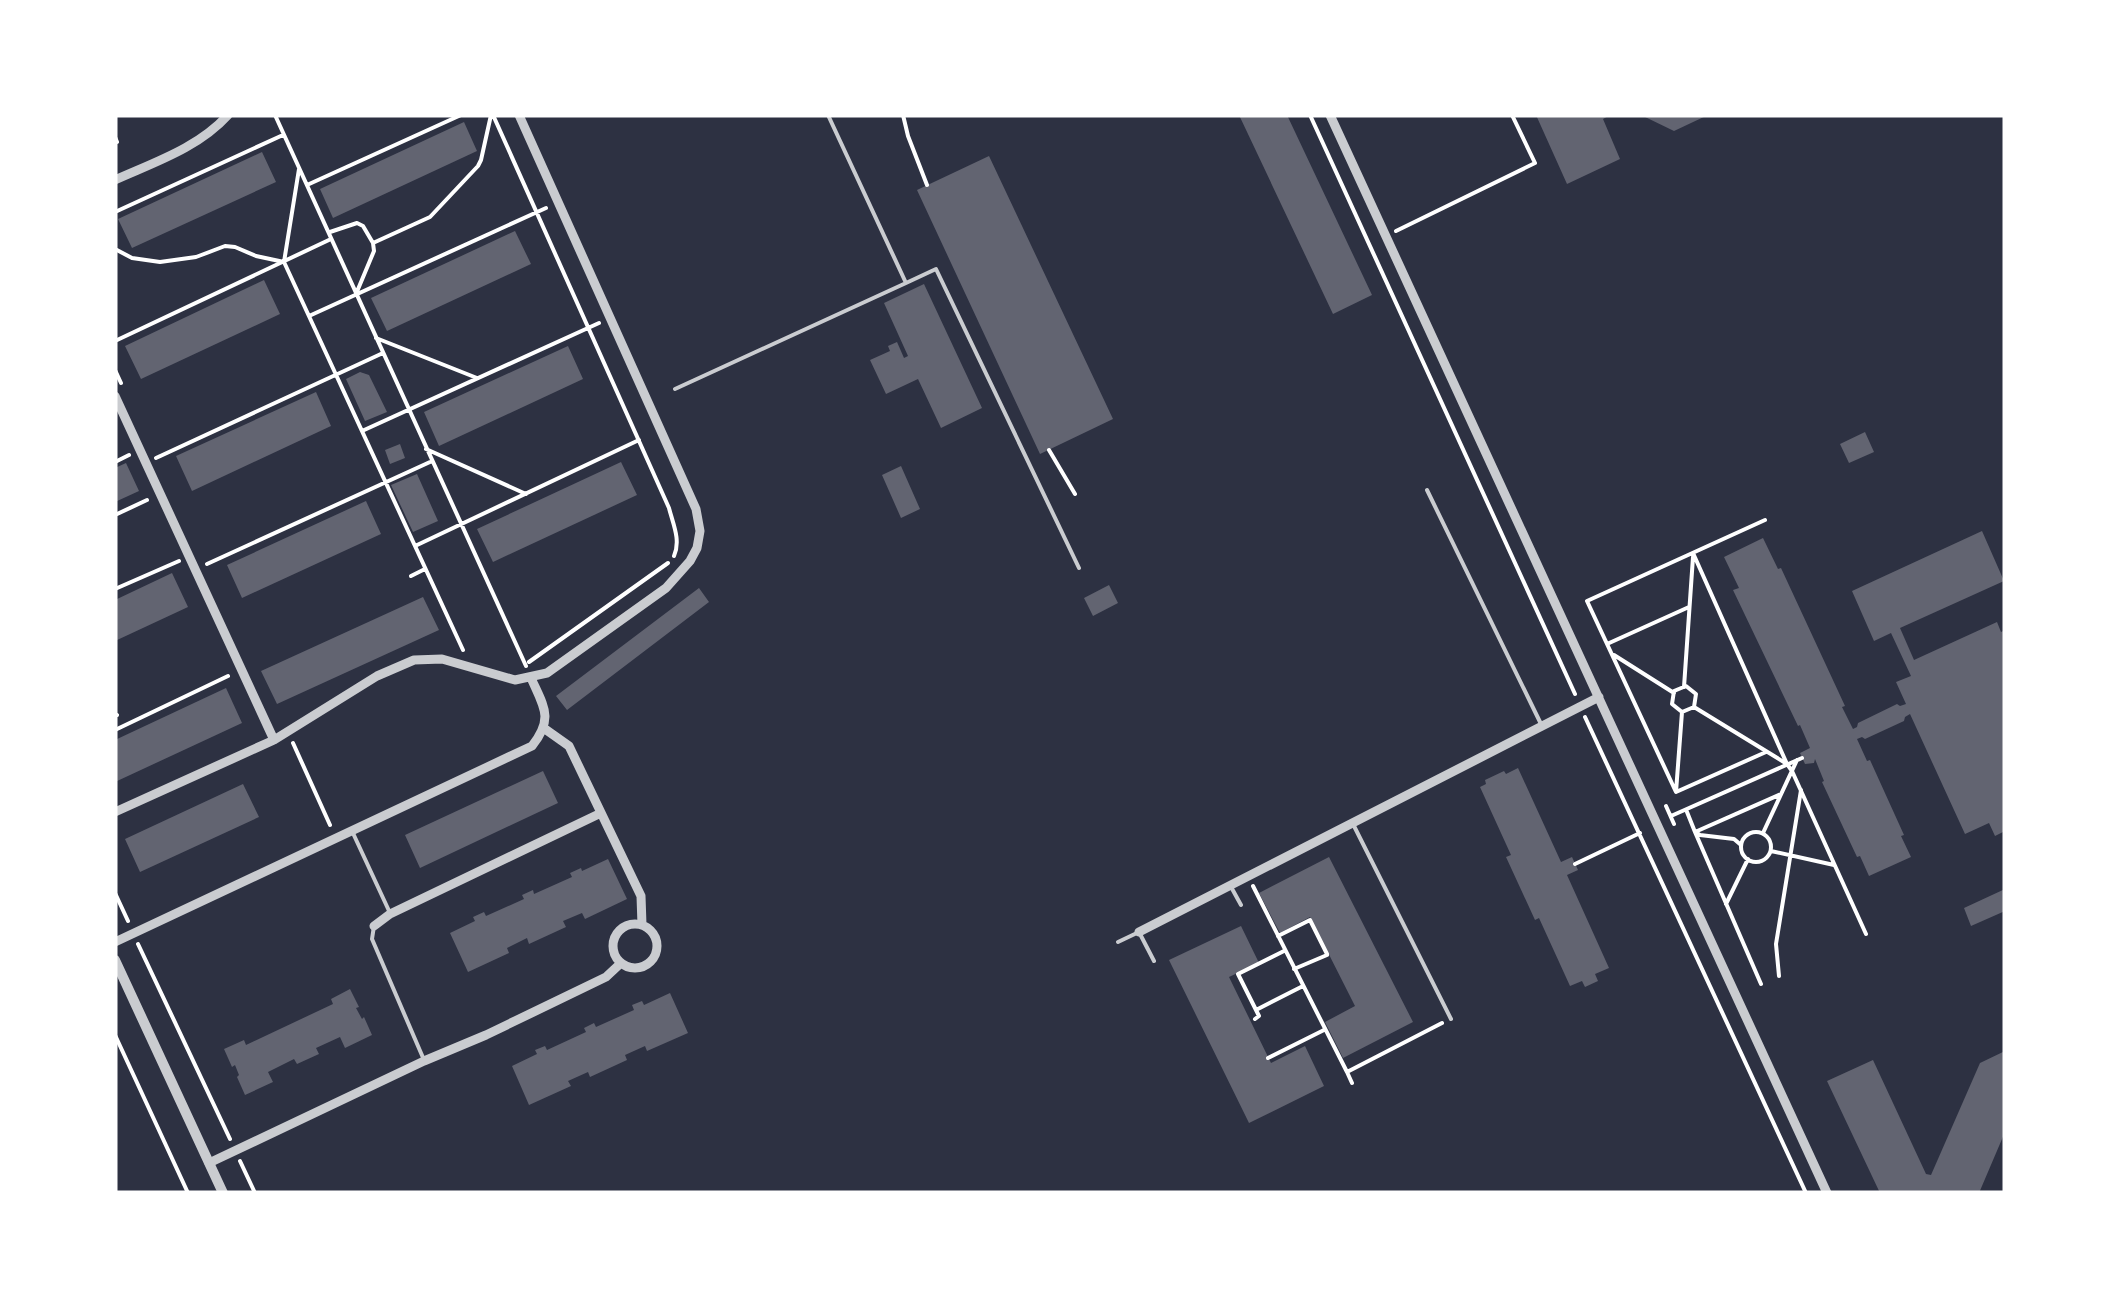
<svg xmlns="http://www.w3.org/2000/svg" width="2120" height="1308" font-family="Overpass,sans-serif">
	<rect width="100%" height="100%" fill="#2d3142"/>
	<!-- building -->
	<path fill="#626471" d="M 1239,115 L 1287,115 L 1372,295 L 1333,314 Z
		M 1536,115 L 1610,115 L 1603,119 L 1620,159 L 1567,184 Z
		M 1641,115 L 1708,115 L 1674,131 Z
		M 464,122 L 477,151 L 333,218 L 320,189 Z
		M 262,152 L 276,182 L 132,248 L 118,219 Z
		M 989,156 L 1113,419 L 1040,454 L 917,190 Z
		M 515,231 L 531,264 L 387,331 L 371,298 Z
		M 264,280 L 280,314 L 141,379 L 125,346 Z
		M 924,284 L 982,408 L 941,428 L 918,379 L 886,394 L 870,360 L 890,351 L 888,346 L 897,342 L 904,358 L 908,356 L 884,303 Z
		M 568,346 L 583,379 L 439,446 L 424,412 Z
		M 360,372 L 369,375 L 387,412 L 365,421 L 346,379 Z
		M 316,392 L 331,426 L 192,491 L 176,456 Z
		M 1865,432 L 1874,452 L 1849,463 L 1840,444 Z
		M 400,444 L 405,458 L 390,464 L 385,450 Z
		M 621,462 L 637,495 L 493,562 L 477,529 Z
		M 126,463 L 139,491 L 115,502 L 115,468 Z
		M 901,466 L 920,509 L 901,518 L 882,475 Z
		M 417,474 L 438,521 L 413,532 L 391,485 Z
		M 366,501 L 381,534 L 242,598 L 227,565 Z
		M 1982,531 L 2004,581 L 1900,628 L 1914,660 L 1997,622 L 2001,632 L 2005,630 L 2005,831 L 1995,836 L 1989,823 L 1965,834 L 1910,714 L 1905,717 L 1904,721 L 1865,739 L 1862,737 L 1857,739 L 1867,761 L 1870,760 L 1904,835 L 1901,836 L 1911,857 L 1869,876 L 1860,856 L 1857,857 L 1822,782 L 1824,781 L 1815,759 L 1814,763 L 1805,764 L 1800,753 L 1810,748 L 1800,725 L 1798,726 L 1733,590 L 1739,588 L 1724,557 L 1763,538 L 1778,569 L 1781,568 L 1845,706 L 1842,707 L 1853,729 L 1857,727 L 1858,723 L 1897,704 L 1900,706 L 1906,704 L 1896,682 L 1911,676 L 1891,633 L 1874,641 L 1852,591 Z
		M 172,573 L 188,607 L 115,641 L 115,600 Z
		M 1109,585 L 1118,603 L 1093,616 L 1084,598 Z
		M 699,588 L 709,602 L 567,710 L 556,696 Z
		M 423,597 L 439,630 L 277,704 L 261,671 Z
		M 226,688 L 242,723 L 115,782 L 115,740 Z
		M 1518,768 L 1561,862 L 1572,857 L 1578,870 L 1567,875 L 1609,968 L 1595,974 L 1598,981 L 1585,987 L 1582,981 L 1570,986 L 1539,918 L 1535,920 L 1506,857 L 1511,855 L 1480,787 L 1486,784 L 1485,780 L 1504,771 L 1506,774 Z
		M 543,771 L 558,803 L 420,868 L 405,835 Z
		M 243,784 L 259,817 L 140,872 L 125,839 Z
		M 1329,857 L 1413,1022 L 1343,1058 L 1325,1022 L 1355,1006 L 1310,917 L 1280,933 L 1259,893 Z
		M 608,859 L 627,899 L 585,919 L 582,913 L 563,921 L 566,927 L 529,944 L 527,938 L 507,948 L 509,953 L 468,972 L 450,933 L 475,921 L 473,917 L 484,912 L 486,916 L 524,899 L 522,895 L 533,890 L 534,894 L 572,877 L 570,873 L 581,868 L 582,871 Z
		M 2005,889 L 2005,911 L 1971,926 L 1964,908 Z
		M 1241,926 L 1259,963 L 1229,977 L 1271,1063 L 1305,1046 L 1324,1086 L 1249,1123 L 1169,960 Z
		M 350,989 L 359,1007 L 356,1008 L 362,1019 L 364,1017 L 372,1035 L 345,1048 L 340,1037 L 316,1048 L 319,1054 L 297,1064 L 294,1059 L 268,1072 L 273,1082 L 245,1095 L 237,1077 L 239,1075 L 235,1065 L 232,1067 L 224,1049 L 244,1040 L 246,1045 L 333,1004 L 331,999 Z
		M 670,993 L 688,1033 L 647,1051 L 645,1046 L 625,1055 L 627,1060 L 590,1077 L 588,1072 L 568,1081 L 571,1086 L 529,1105 L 512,1066 L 537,1054 L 535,1050 L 545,1046 L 547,1050 L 586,1032 L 584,1028 L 594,1023 L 596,1027 L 634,1010 L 632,1005 L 642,1001 L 644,1005 Z
		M 2005,1051 L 2005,1132 L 1979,1193 L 1880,1193 L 1827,1081 L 1873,1060 L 1926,1174 L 1931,1175 L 1980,1063 Z"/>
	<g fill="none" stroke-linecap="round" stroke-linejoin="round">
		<!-- path -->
		<path stroke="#fff" stroke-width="4" d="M 275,115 L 526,666
			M 493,115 L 669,508 C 673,524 681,540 674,556
			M 903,115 L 908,136 L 927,185
			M 1310,115 L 1575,694
			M 115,137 L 117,142
			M 299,169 L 284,262 L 463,650
			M 307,185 L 461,115
			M 115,212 L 283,135
			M 1396,231 L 1535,163 L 1512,115
			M 330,232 L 357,223 L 363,226 L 373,243
			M 115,249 L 132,258 L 160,262 L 196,257 L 225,246 L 235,247 L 256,256 L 284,262
			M 356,294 L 374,251 L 373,243 L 430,217 L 478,166 L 481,160 L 491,115
			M 309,316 L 546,208
			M 376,338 L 477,378
			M 115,341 L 331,239
			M 115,370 L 121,383
			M 362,431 L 599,323
			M 426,449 L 526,494
			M 1049,450 L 1075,494
			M 156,458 L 383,353
			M 115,462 L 129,455
			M 115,515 L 147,500
			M 415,546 L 639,440
			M 1693,553 L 1787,764 L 1792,771 L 1866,934
			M 207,564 L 430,462
			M 411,576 L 425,569
			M 115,589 L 179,561
			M 1607,644 L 1689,607
			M 1614,655 L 1674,693
			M 529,662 L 668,563
			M 1684,687 L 1693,557
			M 1694,707 L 1787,764
			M 1682,712 L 1694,707 L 1696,694 L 1686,686 L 1674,691 L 1672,704 L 1682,712 L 1676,792 L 1766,752
			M 115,714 L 117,715
			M 1585,717 L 1806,1193
			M 115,730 L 228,676
			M 293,743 L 330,825
			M 1676,792 L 1587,601 L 1765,520
			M 1666,806 L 1674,824
			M 1687,812 L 1695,832 L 1781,794
			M 1671,816 L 1802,758
			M1741 847a15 15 0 1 1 30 0a15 15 0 1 1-30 0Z
			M 1763,833 L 1797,760
			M 1741,845 L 1734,839 L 1700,835 L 1695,832 L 1761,984
			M 1771,851 L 1834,865
			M 1575,864 L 1640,833
			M 1253,886 L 1347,1072 L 1442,1023
			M 115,893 L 128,921
			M 1726,904 L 1748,859
			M 1278,936 L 1310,920 L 1327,954
			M 138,944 L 230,1139
			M 1294,969 L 1327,955
			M 1779,976 L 1776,944 L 1801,790
			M 1256,1010 L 1238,974 L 1284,951
			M 1255,1019 L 1259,1016 L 1256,1010 L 1303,986
			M 115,1035 L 188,1193
			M 1268,1058 L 1324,1030
			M 1347,1072 L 1352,1083
			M 240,1161 L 255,1193"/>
		<!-- service -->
		<path stroke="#caccd0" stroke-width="4" d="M 906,283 L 936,269 L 1079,568
			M 675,389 L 906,283 L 828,115
			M 1427,490 L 1541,724
			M 1354,826 L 1451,1019
			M 352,831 L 390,913
			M 1230,885 L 1241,905
			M 374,926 L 372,939 L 424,1060
			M 1118,942 L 1139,932 L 1154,961"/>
		<!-- minor -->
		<path stroke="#caccd0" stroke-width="9" d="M 1330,115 L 1827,1193
			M 115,180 C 155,162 198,148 228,115
			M 115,396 L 274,740
			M 545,729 L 569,746 L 641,896 L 642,925
			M 115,812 L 274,740 L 377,676 L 414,660 L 442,659 L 515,680 L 547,673 L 666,588 L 690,561 L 697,548 L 700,531 L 696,509 L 519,115
			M613 946a22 22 0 1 1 44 0a22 22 0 1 1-44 0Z
			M 374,926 L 390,914 L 601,813
			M 1139,932 L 1599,697
			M 115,942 L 532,746 C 554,718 544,707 531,678
			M 209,1163 L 424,1061 L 486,1035 L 606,977 L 621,963"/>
		<!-- tertiary -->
		<path stroke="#caccd0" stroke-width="10" d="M 115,960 L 223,1193"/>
	</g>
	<!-- border -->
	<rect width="2120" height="1308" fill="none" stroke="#ffffff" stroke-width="235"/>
</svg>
